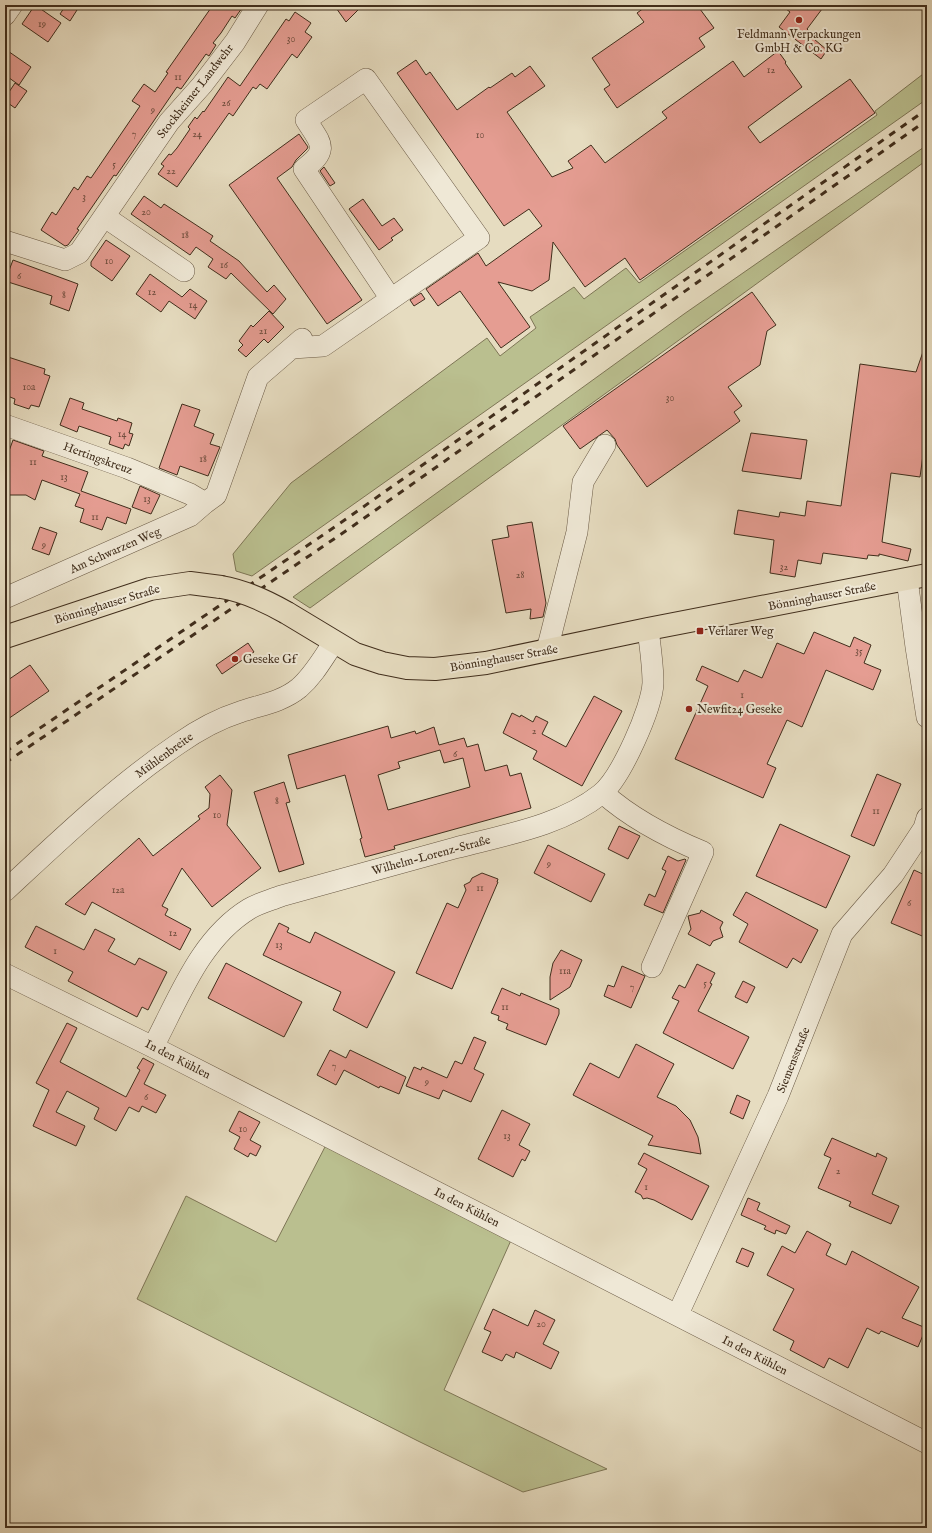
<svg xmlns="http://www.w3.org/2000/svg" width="932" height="1533" font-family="'IM FELL English',serif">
	<rect width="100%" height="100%" fill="#e6dcc0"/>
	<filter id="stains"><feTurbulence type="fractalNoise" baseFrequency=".005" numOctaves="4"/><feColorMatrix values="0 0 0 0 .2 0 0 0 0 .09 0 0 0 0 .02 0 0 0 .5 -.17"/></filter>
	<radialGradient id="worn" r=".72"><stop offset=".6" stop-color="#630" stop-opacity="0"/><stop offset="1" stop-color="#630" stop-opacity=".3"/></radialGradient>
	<!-- green -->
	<path fill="#babf8f" stroke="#7e7656" d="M 927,71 L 927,99 L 252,576 L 236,571 L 233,554 L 291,483 L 487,338 L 500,356 L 536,328 L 530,317 L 574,287 L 584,299 L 626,268 L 639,283 L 877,115 L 875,111 Z
		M 927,145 L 927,160 L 310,608 L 293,597 L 684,314 Z
		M 327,1143 L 512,1238 L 444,1390 L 607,1469 L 523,1492 L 418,1441 L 137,1299 L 186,1196 L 276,1242 Z"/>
	<!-- building -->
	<path fill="#e59d92" stroke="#412e1c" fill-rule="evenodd" d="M 35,5 L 61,23 L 48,42 L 22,24 Z
		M 66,5 L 77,10 L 70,21 L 60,14 Z
		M 213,5 L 244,5 L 235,18 L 232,16 L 221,33 L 213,43 L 216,45 L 209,56 L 206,54 L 181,89 L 177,87 L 116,176 L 114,175 L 77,229 L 79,230 L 68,245 L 65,246 L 41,230 L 52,212 L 56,215 L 74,187 L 78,190 L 87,176 L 91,178 L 140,106 L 132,101 L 144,84 L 155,92 L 168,73 L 166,72 Z
		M 334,5 L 363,5 L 346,22 Z
		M 648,5 L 697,5 L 714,28 L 699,38 L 705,47 L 617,108 L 604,89 L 610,85 L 592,58 L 644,22 L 637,13 Z
		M 781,5 L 825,5 L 807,29 L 810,32 L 808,34 L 827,50 L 821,59 L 779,27 L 790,12 Z
		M 295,12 L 311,23 L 305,32 L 312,37 L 297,58 L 292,54 L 267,89 L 260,84 L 256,89 L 253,87 L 233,116 L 229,113 L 177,187 L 158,174 L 164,166 L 161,164 L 169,154 L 171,155 L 177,148 L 190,129 L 188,127 L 195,117 L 197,119 L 203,111 L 204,112 L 228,77 L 240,86 L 286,19 L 289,21 Z
		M 5,49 L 31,67 L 19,85 L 5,75 Z
		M 778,51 L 786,62 L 785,63 L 802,87 L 748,127 L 760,143 L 850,79 L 875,113 L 640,280 L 625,258 L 585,287 L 553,242 L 549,280 L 532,291 L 498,282 L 530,327 L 501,348 L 460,291 L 438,306 L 426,289 L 478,253 L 486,266 L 542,226 L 529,209 L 504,226 L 397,73 L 416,60 L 426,75 L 430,72 L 457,110 L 489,87 L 490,88 L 512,73 L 515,77 L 530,66 L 545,86 L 507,112 L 552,177 L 573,168 L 568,161 L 591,145 L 605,163 L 667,118 L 662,112 L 733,61 L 744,77 Z
		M 15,83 L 27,91 L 15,108 L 5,101 L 5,98 Z
		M 299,134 L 308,147 L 307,149 L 296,160 L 292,167 L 277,178 L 362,300 L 327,324 L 229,185 Z
		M 324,167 L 335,183 L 330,186 L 320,171 Z
		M 144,196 L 161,208 L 164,204 L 213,236 L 210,241 L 239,261 L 267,292 L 274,285 L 286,299 L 273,314 L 231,273 L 226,279 L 208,267 L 213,259 L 196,247 L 190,255 L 131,214 Z
		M 363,199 L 382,226 L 394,218 L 403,230 L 391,238 L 393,240 L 379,250 L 349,209 Z
		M 106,240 L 130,256 L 112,281 L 91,266 L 91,262 Z
		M 13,260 L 78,284 L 69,311 L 50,304 L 52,296 L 5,281 Z
		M 150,274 L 182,297 L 190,289 L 207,301 L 195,319 L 169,301 L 161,312 L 136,294 Z
		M 752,292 L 776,325 L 767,331 L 760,365 L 728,387 L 742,406 L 734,412 L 740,421 L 647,487 L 617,445 L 615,439 L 607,430 L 580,449 L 563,426 Z
		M 421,293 L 425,299 L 414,306 L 410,300 Z
		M 269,311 L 284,327 L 268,343 L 264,339 L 246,357 L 238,350 L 243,345 L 239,341 L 251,325 L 253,327 Z
		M 925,346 L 927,346 L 927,426 L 920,477 L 891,473 L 882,542 L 911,549 L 908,561 L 879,554 L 879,556 L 868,555 L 867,559 L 823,553 L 821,564 L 798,560 L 795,577 L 770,573 L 774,540 L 734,534 L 738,510 L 779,517 L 780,512 L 805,516 L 807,501 L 841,506 L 860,364 L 916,372 Z
		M 5,356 L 45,369 L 44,374 L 50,376 L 39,407 L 31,405 L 29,409 L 14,404 L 15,399 L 5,395 Z
		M 70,398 L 84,403 L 82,409 L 117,421 L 118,418 L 132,423 L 129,433 L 133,434 L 129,446 L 125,444 L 123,449 L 109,444 L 111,437 L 79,426 L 77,432 L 60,425 Z
		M 182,404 L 200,410 L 194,426 L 214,434 L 210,444 L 220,447 L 208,476 L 180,466 L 177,475 L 159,468 Z
		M 751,433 L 807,440 L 801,479 L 742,471 Z
		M 13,440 L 44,451 L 42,456 L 88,472 L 81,491 L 131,509 L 126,524 L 107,517 L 102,530 L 80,522 L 84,509 L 75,506 L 80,494 L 42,480 L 35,500 L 26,495 L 5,495 L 5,462 Z
		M 140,486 L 160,495 L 151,514 L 132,507 Z
		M 532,522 L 546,603 L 543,617 L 530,619 L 531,609 L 506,613 L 492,540 L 509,537 L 507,526 Z
		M 40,527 L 57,533 L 49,555 L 32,549 Z
		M 814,632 L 850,647 L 854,637 L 871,645 L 864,663 L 881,670 L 873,690 L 826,670 L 802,727 L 787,720 L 767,764 L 776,768 L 763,798 L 675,759 L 708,686 L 696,680 L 702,666 L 738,682 L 744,670 L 762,678 L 777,643 L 804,654 Z
		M 248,643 L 254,652 L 222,674 L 216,665 Z
		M 30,665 L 49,691 L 5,721 L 5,682 Z
		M 594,696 L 622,711 L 582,786 L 533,759 L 537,751 L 503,733 L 512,713 L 520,717 L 521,715 L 533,722 L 536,716 L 548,722 L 542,734 L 566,747 Z
		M 388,726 L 391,738 L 415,731 L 416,734 L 434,727 L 439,745 L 464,738 L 467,747 L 478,744 L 485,771 L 507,765 L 510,776 L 521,773 L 531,808 L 394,846 L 395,849 L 365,857 L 360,839 L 362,838 L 345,775 L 297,789 L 288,755 ZM 440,750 L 444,763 L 463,758 L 470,787 L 388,810 L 378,775 L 400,768 L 398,762 Z
		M 877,774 L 901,784 L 874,846 L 851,836 Z
		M 220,775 L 232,790 L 227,825 L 261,868 L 212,907 L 182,868 L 162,906 L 168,909 L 165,915 L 191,929 L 180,950 L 92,902 L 85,915 L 65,904 L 139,838 L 153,856 L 200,819 L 198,816 L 209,808 L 210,794 L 205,787 Z
		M 284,782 L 290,802 L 286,803 L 304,864 L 279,872 L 254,792 Z
		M 780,824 L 850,856 L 826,908 L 756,876 Z
		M 619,826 L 640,836 L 628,859 L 608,849 Z
		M 548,845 L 605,874 L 591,902 L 534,873 Z
		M 668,856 L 678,861 L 685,859 L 686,860 L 663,913 L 644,905 L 649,894 L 655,897 L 666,871 L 662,869 Z
		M 914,870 L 927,876 L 927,938 L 891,923 Z
		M 482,873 L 498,879 L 497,882 L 498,882 L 452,989 L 416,973 L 447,903 L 458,908 L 466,890 L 464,885 L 470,882 L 472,878 Z
		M 746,892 L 818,930 L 801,963 L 793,958 L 787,968 L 739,942 L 748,924 L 733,915 Z
		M 701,910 L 723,922 L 720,928 L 723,937 L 713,941 L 710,946 L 688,934 L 691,929 L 688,916 L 700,913 Z
		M 279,923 L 289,928 L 287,932 L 310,943 L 315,932 L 395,972 L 367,1028 L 333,1010 L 341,992 L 263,955 Z
		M 36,926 L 84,950 L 95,929 L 115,939 L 108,951 L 135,965 L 139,958 L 167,972 L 148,1010 L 142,1007 L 137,1017 L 68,981 L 73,972 L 25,947 Z
		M 561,950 L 582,960 L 570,987 L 550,1000 L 550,977 L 553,963 Z
		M 226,963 L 302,1002 L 284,1037 L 208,998 Z
		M 697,964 L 715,973 L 710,983 L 712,984 L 698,1011 L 749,1037 L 733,1069 L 663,1033 L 679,1001 L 672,998 L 679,985 L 685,988 Z
		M 622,966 L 645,976 L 631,1008 L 604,996 L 608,985 L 614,987 Z
		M 743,981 L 755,987 L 747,1003 L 735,997 Z
		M 502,988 L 520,996 L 521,993 L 559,1009 L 559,1014 L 546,1045 L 506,1029 L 508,1024 L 498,1020 L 499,1016 L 491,1013 Z
		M 67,1023 L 77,1028 L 60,1062 L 126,1097 L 140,1070 L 137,1068 L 143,1058 L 154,1064 L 144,1084 L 166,1095 L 156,1113 L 142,1106 L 139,1112 L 129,1107 L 116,1131 L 94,1119 L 99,1108 L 67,1091 L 56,1112 L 85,1126 L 76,1146 L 33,1126 L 49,1090 L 36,1083 Z
		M 474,1037 L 486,1042 L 474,1069 L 484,1074 L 471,1102 L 443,1090 L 439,1099 L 406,1086 L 414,1067 L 421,1070 L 422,1067 L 447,1078 L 455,1061 L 462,1064 Z
		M 636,1044 L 674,1064 L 657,1097 L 676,1106 L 690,1120 L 698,1137 L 701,1154 L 648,1145 L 653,1136 L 573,1095 L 590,1063 L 619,1078 Z
		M 330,1050 L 346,1058 L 350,1050 L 406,1077 L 399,1094 L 380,1086 L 379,1088 L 344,1070 L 336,1085 L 317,1075 Z
		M 737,1095 L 750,1101 L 743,1119 L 730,1113 Z
		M 502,1110 L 530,1124 L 519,1145 L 530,1151 L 525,1161 L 522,1159 L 513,1177 L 478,1159 Z
		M 239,1111 L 260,1122 L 250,1140 L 261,1146 L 256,1156 L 250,1153 L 248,1157 L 234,1149 L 240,1137 L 229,1131 Z
		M 832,1138 L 876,1157 L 877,1153 L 887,1158 L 872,1194 L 899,1206 L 891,1224 L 849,1206 L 851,1202 L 818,1188 L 831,1158 L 824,1155 Z
		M 644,1153 L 709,1186 L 692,1220 L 654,1200 L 647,1198 L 643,1199 L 641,1195 L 635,1192 L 647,1169 L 638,1164 Z
		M 748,1198 L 760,1203 L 757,1210 L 790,1226 L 786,1234 L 776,1230 L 775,1234 L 764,1229 L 766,1226 L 741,1215 Z
		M 807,1231 L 831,1244 L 826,1255 L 846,1265 L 852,1251 L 919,1287 L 902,1318 L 926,1328 L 918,1347 L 881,1331 L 879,1334 L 867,1328 L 848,1368 L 829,1358 L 824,1368 L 790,1350 L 794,1341 L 773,1330 L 794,1289 L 767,1275 L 782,1246 L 795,1253 Z
		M 742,1248 L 754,1253 L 748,1267 L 736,1262 Z
		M 493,1309 L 528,1326 L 535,1310 L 555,1320 L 543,1344 L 559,1352 L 551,1369 L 516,1352 L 514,1358 L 506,1354 L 502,1361 L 482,1352 L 491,1332 L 484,1329 Z"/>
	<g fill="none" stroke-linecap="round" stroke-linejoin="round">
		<!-- minor casing -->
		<g stroke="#6a5a45" stroke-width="22">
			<path id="minor" d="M 5,15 L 12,5
				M 105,217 L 184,271
				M 5,241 L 65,260 L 79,253 L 169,122 L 202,85 L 235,42 L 258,5
				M 292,348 L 323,346 L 479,238 L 366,79 L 306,120 C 321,144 330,149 304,169 L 391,299
				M 5,425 L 127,468 L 190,494 L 205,503 L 190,516 L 5,598
				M 205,503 L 216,495 L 258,377 L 302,339
				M 907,579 L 916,647 L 927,644
				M 916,647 L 927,717
				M 547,650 L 577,532 L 583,482 L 605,445
				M 603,793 C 632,819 667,837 703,852 L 652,967
				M 5,891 C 61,839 115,787 178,744 C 198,730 218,719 240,712 C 260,705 282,702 299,688 C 314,675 323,658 334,642
				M 5,974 L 153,1047 L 927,1443
				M 153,1047 C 179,998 200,939 249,909 C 259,903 271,900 281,896 C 339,880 397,864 455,848 C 504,835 561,826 601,794 C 621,778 652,708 653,683 C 653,665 650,646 648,629
				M 678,1314 L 778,1096 L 842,934 L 893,875 L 924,828 L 927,818"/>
		</g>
		<!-- major casing -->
		<g stroke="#412e1c" stroke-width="24">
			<path id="major" d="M 287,613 L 355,654 L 382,663 L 407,668 L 435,669 L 486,663 L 648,629 L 927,575
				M 5,637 L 150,589 L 190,583 L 221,587"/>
		</g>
		<!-- minor -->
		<use href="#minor" stroke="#efe8d6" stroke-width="21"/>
		<!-- major -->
		<use href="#major" stroke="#e6dcc0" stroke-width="22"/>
		<!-- rail -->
		<path stroke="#412e1c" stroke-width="3" stroke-dasharray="7 7" stroke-linecap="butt" d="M 5,752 L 339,524 L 927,109
			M 5,763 L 353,526 L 927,120"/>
		<!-- major-bridge casing -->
		<g stroke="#412e1c" stroke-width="24" stroke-linecap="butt">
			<path id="major-bridge" d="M 221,587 C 245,591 266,601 287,613"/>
		</g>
		<!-- major-bridge -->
		<use href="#major-bridge" stroke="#e6dcc0" stroke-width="22"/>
	</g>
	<!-- markers -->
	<g fill="#8f2418" stroke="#efe8d6" stroke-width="1.5">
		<circle cx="799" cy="20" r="4"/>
		<rect x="696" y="627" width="8" height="8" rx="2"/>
		<circle cx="235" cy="659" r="4"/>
		<circle cx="689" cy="709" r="4"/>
	</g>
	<g text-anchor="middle" stroke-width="4" stroke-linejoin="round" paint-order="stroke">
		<!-- number labels -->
		<g font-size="10" fill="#6a4a3a">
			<text x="42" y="27">19</text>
			<text x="291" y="42">30</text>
			<text x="771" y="73">12</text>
			<text x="178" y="80">11</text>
			<text x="226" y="106">26</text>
			<text x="153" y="113">9</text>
			<text x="134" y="137">7</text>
			<text x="197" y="137">24</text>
			<text x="480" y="138">10</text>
			<text x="114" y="167">5</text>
			<text x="171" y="174">22</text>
			<text x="84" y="200">3</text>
			<text x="146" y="215">20</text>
			<text x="185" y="238">18</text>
			<text x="109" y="264">10</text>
			<text x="224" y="268">16</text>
			<text x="19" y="279">6</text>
			<text x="152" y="295">12</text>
			<text x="64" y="298">8</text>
			<text x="193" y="308">14</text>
			<text x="263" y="334">21</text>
			<text x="29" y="390">10a</text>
			<text x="670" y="401">30</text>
			<text x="122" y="437">14</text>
			<text x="203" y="462">18</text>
			<text x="33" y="465">11</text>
			<text x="64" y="480">13</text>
			<text x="147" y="502">13</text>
			<text x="95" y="520">11</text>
			<text x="44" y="548">9</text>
			<text x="784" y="570">32</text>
			<text x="520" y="578">28</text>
			<text x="859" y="654">35</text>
			<text x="742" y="698">1</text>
			<text x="534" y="734">2</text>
			<text x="455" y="757">6</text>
			<text x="277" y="804">8</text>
			<text x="876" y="814">11</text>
			<text x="217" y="818">10</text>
			<text x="549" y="867">9</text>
			<text x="480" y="891">11</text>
			<text x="118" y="893">12a</text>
			<text x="909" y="906">6</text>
			<text x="173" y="936">12</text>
			<text x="279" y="948">13</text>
			<text x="55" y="954">1</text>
			<text x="565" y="974">11a</text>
			<text x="705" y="986">5</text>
			<text x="632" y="990">7</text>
			<text x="505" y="1010">11</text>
			<text x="334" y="1069">7</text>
			<text x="427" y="1085">9</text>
			<text x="146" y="1100">6</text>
			<text x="243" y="1132">10</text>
			<text x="507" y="1139">13</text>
			<text x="838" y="1174">2</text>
			<text x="646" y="1190">1</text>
			<text x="541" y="1327">20</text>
		</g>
		<!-- poi labels -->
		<g font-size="12" fill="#412e1c" stroke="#efe8d6" text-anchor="start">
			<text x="799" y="38" text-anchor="middle">Feldmann Verpackungen<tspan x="799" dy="14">GmbH &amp; Co. KG</tspan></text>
			<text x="708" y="635">Verlarer Weg</text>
			<text x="243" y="663">Geseke Gf</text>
			<text x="697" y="713">Newfit24 Geseke</text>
		</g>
		<!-- street labels -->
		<g font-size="12" fill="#412e1c" stroke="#efe8d6">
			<text transform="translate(195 91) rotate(-52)" y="4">Stockheimer Landwehr</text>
			<text transform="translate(98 458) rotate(20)" y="4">Hertingskreuz</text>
			<text transform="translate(115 550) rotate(-24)" y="4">Am Schwarzen Weg</text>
			<text transform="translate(822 596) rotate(-11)" y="4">Bönninghauser Straße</text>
			<text transform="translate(107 604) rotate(-17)" y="4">Bönninghauser Straße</text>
			<text transform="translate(504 658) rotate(-10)" y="4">Bönninghauser Straße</text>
			<text transform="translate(164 755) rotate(-36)" y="4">Mühlenbreite</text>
			<text transform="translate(431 855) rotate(-15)" y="4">Wilhelm-Lorenz-Straße</text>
			<text transform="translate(178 1059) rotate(27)" y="4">In den Kühlen</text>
			<text transform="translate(793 1060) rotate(-68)" y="4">Siemensstraße</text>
			<text transform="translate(467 1207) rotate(27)" y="4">In den Kühlen</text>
			<text transform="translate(755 1355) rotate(27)" y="4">In den Kühlen</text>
		</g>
	</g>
	<!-- margin -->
	<rect width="932" height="1533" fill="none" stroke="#e6dcc0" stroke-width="20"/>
	<rect x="6" y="6" width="920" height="1521" fill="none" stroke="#412e1c" stroke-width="2"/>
	<rect x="10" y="10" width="912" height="1513" fill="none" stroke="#412e1c"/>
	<rect width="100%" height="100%" filter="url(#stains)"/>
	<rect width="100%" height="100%" fill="url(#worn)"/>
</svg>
